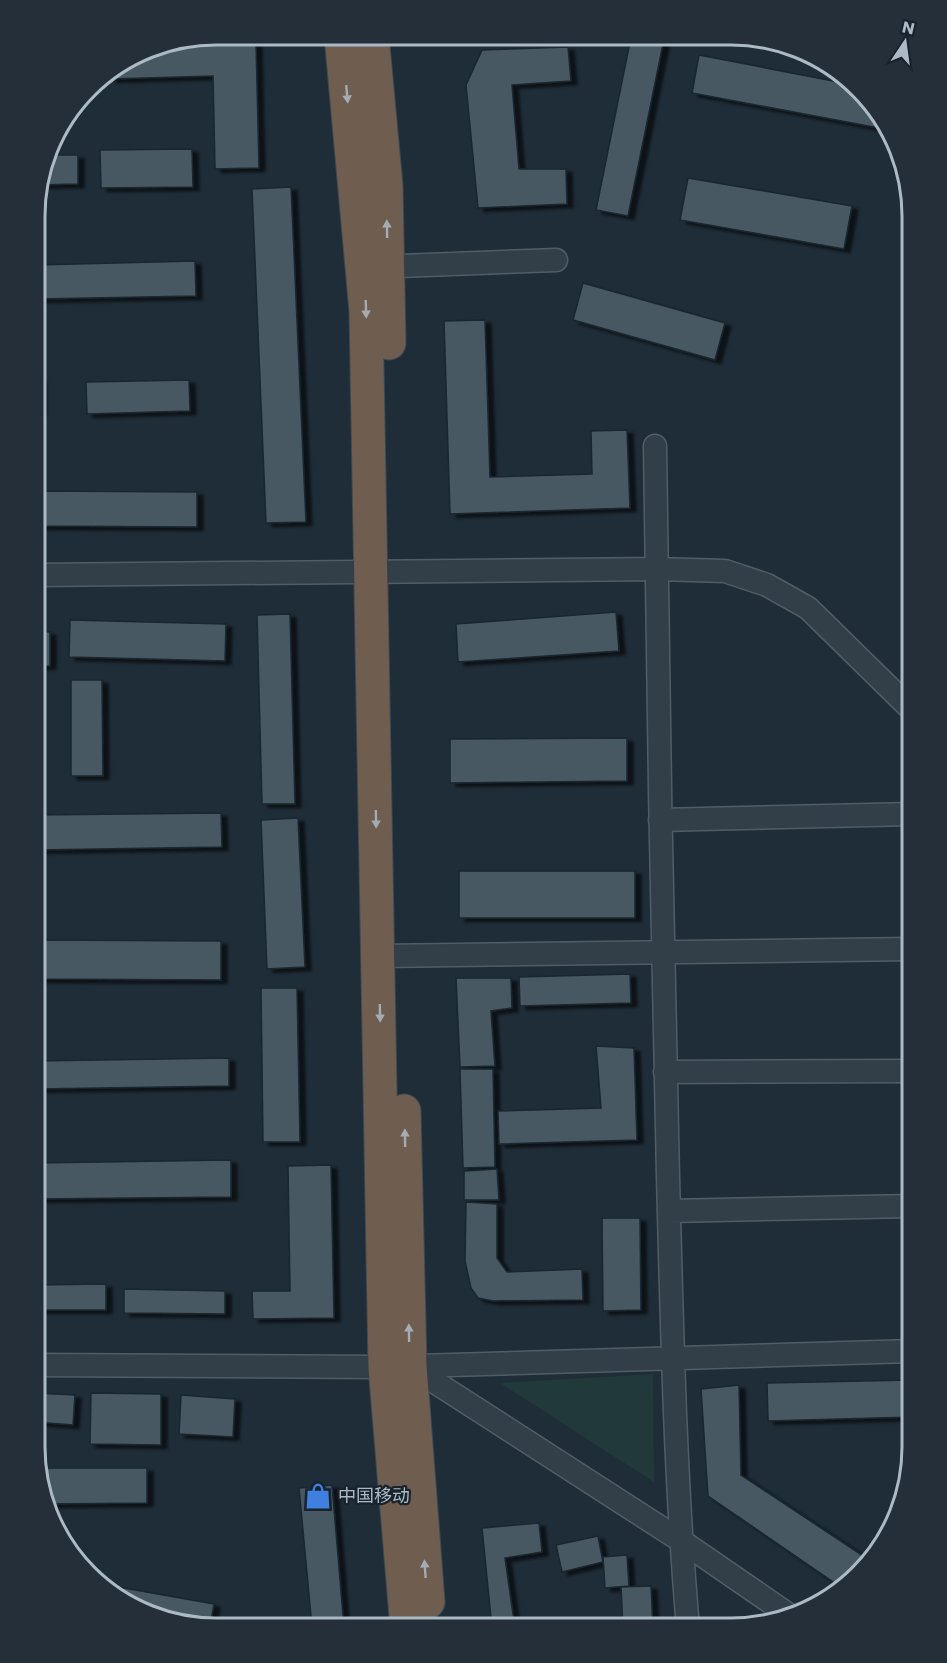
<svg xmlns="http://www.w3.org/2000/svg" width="947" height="1663" font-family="Poppins,'Noto Sans SC',sans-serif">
	<defs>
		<filter id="shadow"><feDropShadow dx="6" dy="3.5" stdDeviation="1.5" flood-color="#0009"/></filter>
	</defs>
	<rect width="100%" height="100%" fill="#1f2d38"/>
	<!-- green -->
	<path fill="#213938" d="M 653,1374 L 654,1482 L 500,1383 Z"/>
	<!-- building -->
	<path fill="#465864" stroke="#1a262f" stroke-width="1.5" filter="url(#shadow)" d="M 631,37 L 664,39 L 628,216 L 596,210 Z
		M 256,43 L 259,168 L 215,169 L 213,76 L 110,79 L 109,72 L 147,48 L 164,45 Z
		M 568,47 L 571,81 L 512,85 L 519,169 L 566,169 L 567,204 L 478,208 L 466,85 L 482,50 Z
		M 699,55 L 854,85 L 884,129 L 692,93 Z
		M 192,149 L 193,187 L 101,188 L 100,150 Z
		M 47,155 L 78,155 L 78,184 L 38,185 Z
		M 688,178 L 852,206 L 844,249 L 680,220 Z
		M 291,187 L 306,522 L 266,523 L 252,189 Z
		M 195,261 L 196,296 L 36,299 L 36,265 Z
		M 583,283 L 725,323 L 715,360 L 573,320 Z
		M 485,320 L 490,477 L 592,474 L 591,431 L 627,430 L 630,508 L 450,514 L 444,321 Z
		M 36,379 L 40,379 L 40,412 L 36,412 Z
		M 189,380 L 190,411 L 87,414 L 86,382 Z
		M 36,491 L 197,492 L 197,527 L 36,526 Z
		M 616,612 L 619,651 L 458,662 L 456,624 Z
		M 290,614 L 295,804 L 262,804 L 257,615 Z
		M 70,620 L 226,624 L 225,661 L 69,657 Z
		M 35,631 L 50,632 L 50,666 L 35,666 Z
		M 71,680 L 102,680 L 103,776 L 71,776 Z
		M 627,738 L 627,781 L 450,783 L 450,739 Z
		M 221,813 L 222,847 L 35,850 L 35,815 Z
		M 298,818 L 305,967 L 267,969 L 261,820 Z
		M 459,871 L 635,871 L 635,918 L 459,918 Z
		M 35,940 L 221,941 L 221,980 L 35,979 Z
		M 630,974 L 631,1003 L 520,1006 L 519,977 Z
		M 456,978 L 511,978 L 512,1008 L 491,1011 L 495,1066 L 460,1067 Z
		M 261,988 L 297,988 L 300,1142 L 263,1142 Z
		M 596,1046 L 634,1048 L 637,1140 L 499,1144 L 498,1111 L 601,1108 Z
		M 229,1058 L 229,1086 L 35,1089 L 35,1061 Z
		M 460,1069 L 493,1069 L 495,1167 L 463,1168 Z
		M 231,1160 L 231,1197 L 35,1199 L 35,1163 Z
		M 331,1165 L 334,1318 L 253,1319 L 252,1291 L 290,1291 L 288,1166 Z
		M 497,1169 L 499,1200 L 464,1200 L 464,1171 Z
		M 466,1202 L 497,1204 L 497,1258 L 507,1272 L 582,1269 L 583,1300 L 493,1301 L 478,1298 L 471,1288 L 465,1261 Z
		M 602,1218 L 640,1218 L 641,1310 L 603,1311 Z
		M 106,1284 L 106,1310 L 35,1310 L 35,1285 Z
		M 124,1289 L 225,1291 L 225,1314 L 124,1313 Z
		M 912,1380 L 912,1417 L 768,1421 L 767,1383 Z
		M 739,1385 L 741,1475 L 871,1561 L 842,1588 L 708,1496 L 701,1389 Z
		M 35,1393 L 75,1395 L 73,1425 L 35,1422 Z
		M 91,1393 L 161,1394 L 161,1445 L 90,1444 Z
		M 181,1395 L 235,1399 L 233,1437 L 179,1434 Z
		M 38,1468 L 147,1468 L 147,1503 L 44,1504 Z
		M 332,1485 L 344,1627 L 312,1627 L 299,1488 Z
		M 539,1523 L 542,1552 L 505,1558 L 515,1628 L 492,1628 L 482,1528 Z
		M 598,1536 L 603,1562 L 562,1572 L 556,1545 Z
		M 627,1555 L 629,1586 L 605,1588 L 603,1557 Z
		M 96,1583 L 214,1604 L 210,1627 L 192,1627 L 136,1610 Z
		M 651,1586 L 653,1628 L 623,1628 L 621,1587 Z"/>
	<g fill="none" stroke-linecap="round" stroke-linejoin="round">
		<!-- minor casing -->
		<g stroke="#505d66" stroke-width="25">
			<path id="minor" d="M 374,267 L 556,260
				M 655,446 C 658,690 662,933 668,1177 C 672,1328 675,1478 688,1628
				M 36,575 L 657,569 L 725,571 L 767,585 L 808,608 L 912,710
				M 660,820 L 912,814
				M 379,956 L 912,949
				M 665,1072 L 912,1071
				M 669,1211 L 912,1206
				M 35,1365 L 385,1367 L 912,1351
				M 410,1366 L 680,1540 L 792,1617"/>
		</g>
		<!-- highway casing -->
		<g stroke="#3d4a53" stroke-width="35">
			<path id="highway" d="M 341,35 L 366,311 L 385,1367 L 407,1628
				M 372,35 L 386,186 L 389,343
				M 404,1111 L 410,1366 L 428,1602"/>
		</g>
		<!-- minor -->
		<use href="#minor" stroke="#323f48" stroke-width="22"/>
		<!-- highway -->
		<use href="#highway" stroke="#6f5e4f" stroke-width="33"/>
	</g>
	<!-- one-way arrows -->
	<defs><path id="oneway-solid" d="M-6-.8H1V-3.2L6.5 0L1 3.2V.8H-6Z" transform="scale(1.5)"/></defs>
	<g fill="#a3acb3">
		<use href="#oneway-solid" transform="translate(347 94) rotate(85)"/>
		<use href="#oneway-solid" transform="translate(387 229) rotate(-91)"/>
		<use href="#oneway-solid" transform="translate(366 309) rotate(88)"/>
		<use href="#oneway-solid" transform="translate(376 819) rotate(89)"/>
		<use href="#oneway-solid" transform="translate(380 1013) rotate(89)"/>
		<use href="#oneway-solid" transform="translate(405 1138) rotate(-91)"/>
		<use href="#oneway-solid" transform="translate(409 1333) rotate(-91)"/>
		<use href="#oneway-solid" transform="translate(425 1569) rotate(-94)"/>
	</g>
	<!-- icons -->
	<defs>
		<g id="shop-bare" transform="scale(2.07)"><path d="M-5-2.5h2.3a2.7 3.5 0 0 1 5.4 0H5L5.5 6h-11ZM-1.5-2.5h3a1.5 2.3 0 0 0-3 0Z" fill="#3f7fe0" stroke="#18232d" stroke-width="2.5" paint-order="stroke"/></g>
	</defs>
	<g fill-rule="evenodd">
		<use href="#shop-bare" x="318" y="1496"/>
	</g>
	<g text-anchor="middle" stroke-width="4.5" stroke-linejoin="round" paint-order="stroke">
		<!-- poi labels -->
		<g font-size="18" fill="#acbac5" stroke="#18232d" text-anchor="start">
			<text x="338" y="1502">中国移动</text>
		</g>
	</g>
	<!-- crop -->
	<path d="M0 0H947V1663H0ZM216 45H731A171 171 0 0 1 902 216V1447A171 171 0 0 1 731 1618H216A171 171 0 0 1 45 1447V216A171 171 0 0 1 216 45Z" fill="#242f39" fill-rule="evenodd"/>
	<path fill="none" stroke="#acbac5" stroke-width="3" d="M216 45H731A171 171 0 0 1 902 216V1447A171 171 0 0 1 731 1618H216A171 171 0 0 1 45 1447V216A171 171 0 0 1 216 45Z"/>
	<!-- north arrow -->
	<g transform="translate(905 42) rotate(13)" stroke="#18232d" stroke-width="4.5" paint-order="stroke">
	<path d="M0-4.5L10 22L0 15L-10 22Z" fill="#acbac5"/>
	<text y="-9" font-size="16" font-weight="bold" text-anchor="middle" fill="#acbac5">N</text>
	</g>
</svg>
